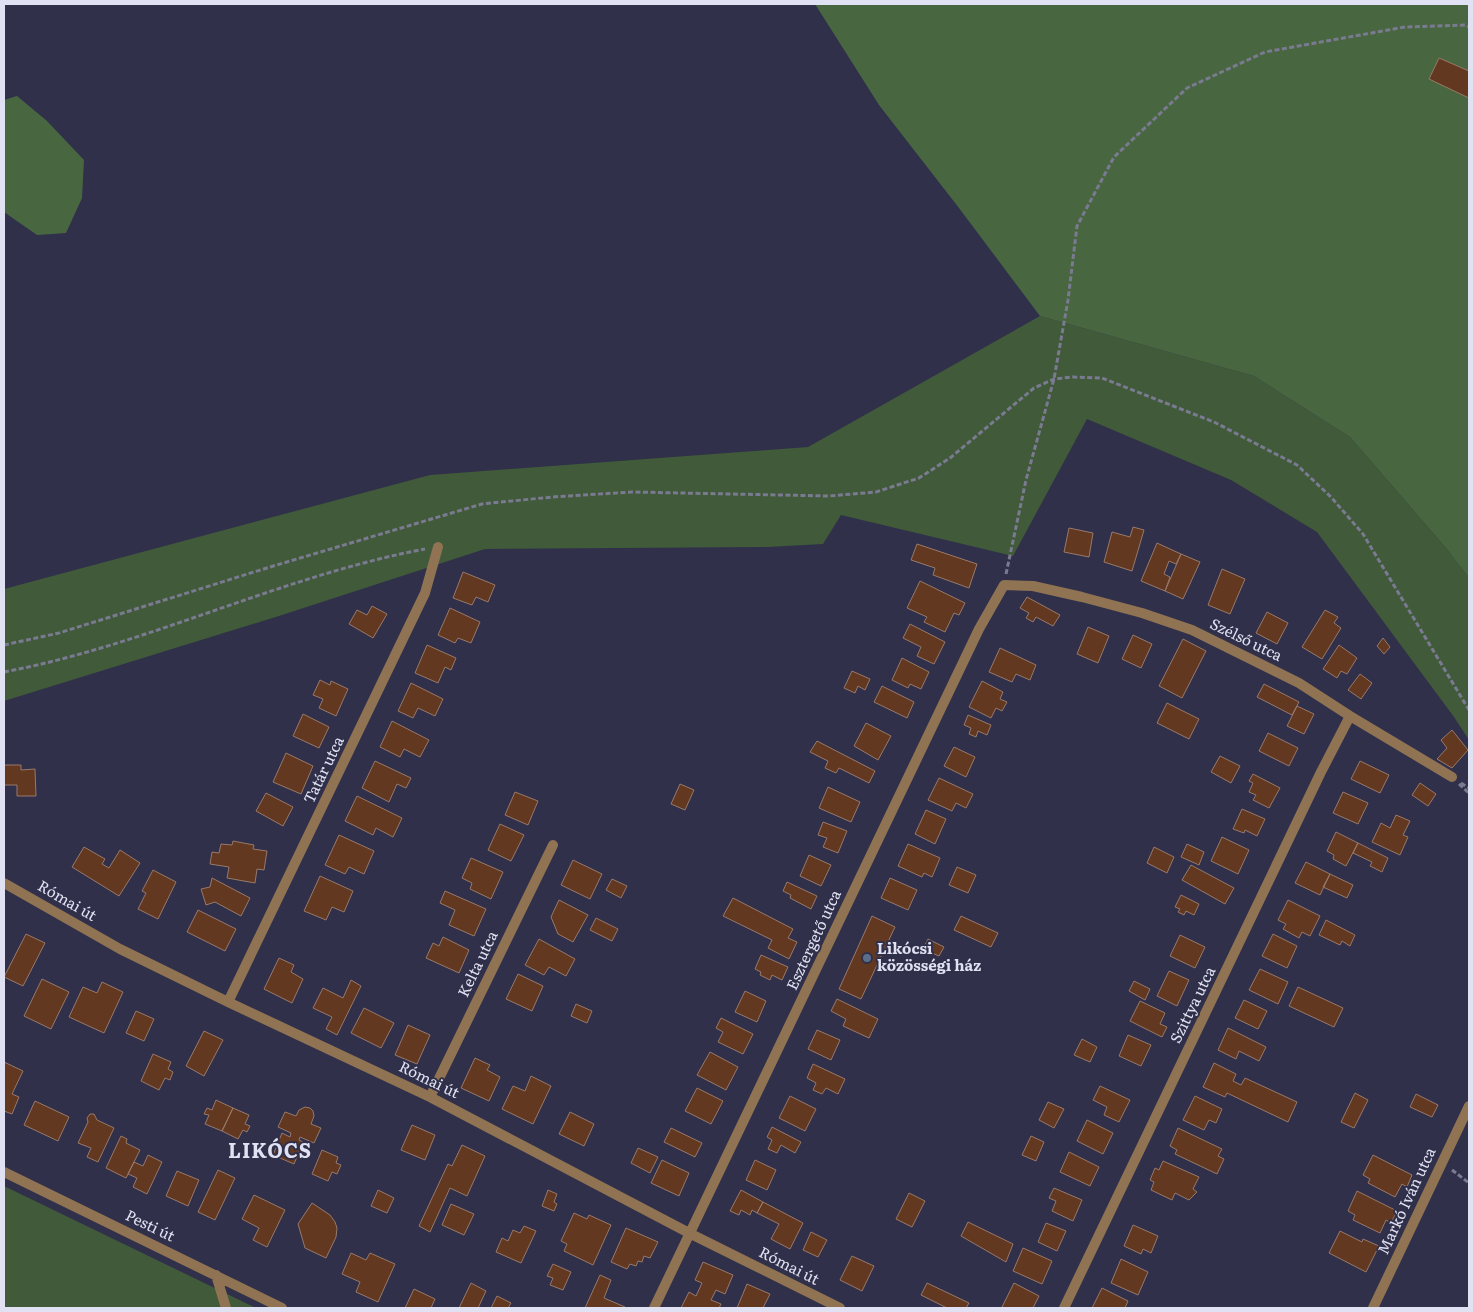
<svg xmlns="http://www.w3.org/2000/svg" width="1473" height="1312" font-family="Literata,serif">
	<rect width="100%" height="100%" fill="#30304a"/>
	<!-- green -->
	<path fill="#405a3a" d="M 1040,316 L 1254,376 L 1350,437 L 1446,548 L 1469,578 L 1469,740 L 1454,717 L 1317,532 L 1231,480 L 1087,419 L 1013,556 L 841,515 L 823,544 L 768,547 L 485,549 L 282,615 L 4,701 L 4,589 L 430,475 L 808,447 Z
		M 4,1186 L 256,1308 L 4,1308 Z"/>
	<!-- forest -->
	<path fill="#486741" d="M 815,4 L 1469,4 L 1469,578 L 1446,548 L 1350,437 L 1254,376 L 1040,316 L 959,208 L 879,105 Z
		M 17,96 L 47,121 L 84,160 L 82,198 L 66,233 L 37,235 L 4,212 L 4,100 Z"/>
	<!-- building -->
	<path fill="#623821" stroke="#98796a" d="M 1439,58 L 1469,71 L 1469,98 L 1429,79 Z
		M 1133,527 L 1144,530 L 1132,571 L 1104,562 L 1112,532 L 1130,537 Z
		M 1069,528 L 1093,533 L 1089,557 L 1064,552 Z
		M 1157,543 L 1181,554 L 1176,564 L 1169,561 L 1164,574 L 1170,577 L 1165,591 L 1141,581 Z
		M 917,544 L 977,564 L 969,588 L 933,575 L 935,568 L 911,560 Z
		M 1181,554 L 1200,562 L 1183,599 L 1165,591 Z
		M 1222,569 L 1245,579 L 1230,614 L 1208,605 Z
		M 463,572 L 495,585 L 488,602 L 476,597 L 472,605 L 453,598 Z
		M 920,581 L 965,603 L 959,615 L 954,613 L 945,632 L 924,622 L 927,617 L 907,608 Z
		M 1027,597 L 1060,615 L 1053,626 L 1036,617 L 1033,622 L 1026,618 L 1029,613 L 1020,608 Z
		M 372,606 L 387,614 L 373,638 L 349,624 L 357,610 L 367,615 Z
		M 450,608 L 480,622 L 471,643 L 458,638 L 455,643 L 438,635 Z
		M 1325,610 L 1338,617 L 1334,623 L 1341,628 L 1322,659 L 1302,647 Z
		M 1267,612 L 1288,623 L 1277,644 L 1256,633 Z
		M 910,624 L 945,642 L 934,664 L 917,656 L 921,647 L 903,638 Z
		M 1088,627 L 1109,636 L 1098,663 L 1077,654 Z
		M 1133,635 L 1152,644 L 1141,668 L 1122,659 Z
		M 1383,638 L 1390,647 L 1384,654 L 1377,646 Z
		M 1183,639 L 1206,651 L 1182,698 L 1159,686 Z
		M 427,645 L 456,658 L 451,670 L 445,667 L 438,683 L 415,673 Z
		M 1339,645 L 1357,658 L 1347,674 L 1341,671 L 1337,678 L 1323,669 Z
		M 1000,648 L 1036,665 L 1030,680 L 1016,674 L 1012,682 L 989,672 Z
		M 902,658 L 929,672 L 921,689 L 910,684 L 908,688 L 892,680 Z
		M 852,671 L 870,679 L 865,690 L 858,686 L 855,693 L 844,688 Z
		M 1360,674 L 1372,683 L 1361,699 L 1348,690 Z
		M 320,680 L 330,685 L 331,681 L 348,689 L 336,716 L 319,708 L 323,699 L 313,695 Z
		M 982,681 L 1003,692 L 1000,699 L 1007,702 L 1002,711 L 996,708 L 991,718 L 969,707 Z
		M 411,683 L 443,699 L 435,716 L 418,708 L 413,718 L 398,711 Z
		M 1264,684 L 1299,702 L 1292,715 L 1257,697 Z
		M 882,686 L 914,702 L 907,718 L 874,702 Z
		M 1167,703 L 1199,719 L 1189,739 L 1157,723 Z
		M 1297,706 L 1314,714 L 1304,734 L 1287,726 Z
		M 303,714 L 329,727 L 319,748 L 293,736 Z
		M 968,715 L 991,725 L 987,735 L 978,731 L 976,737 L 969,734 L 971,728 L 964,725 Z
		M 392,721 L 429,740 L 420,757 L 404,749 L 400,757 L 380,747 Z
		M 866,723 L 891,736 L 878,760 L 854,746 Z
		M 1452,730 L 1468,750 L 1452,768 L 1437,759 L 1447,748 L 1441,740 Z
		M 1268,733 L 1298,748 L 1289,766 L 1259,751 Z
		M 817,741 L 875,771 L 869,783 L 839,768 L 836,773 L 825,768 L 828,761 L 810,752 Z
		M 954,747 L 975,757 L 966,777 L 944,766 Z
		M 286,753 L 313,766 L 301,794 L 273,782 Z
		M 1220,756 L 1240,766 L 1231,783 L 1211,772 Z
		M 375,761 L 411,778 L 406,788 L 397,784 L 389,802 L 362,788 Z
		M 1360,761 L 1389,775 L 1380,793 L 1351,779 Z
		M 4,765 L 21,765 L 21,770 L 35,769 L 36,796 L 17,796 L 17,785 L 4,785 Z
		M 1253,774 L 1280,788 L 1269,808 L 1253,800 L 1256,795 L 1249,792 L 1253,783 L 1249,781 Z
		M 939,778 L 973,794 L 966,808 L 956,803 L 952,811 L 928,800 Z
		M 1420,783 L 1436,794 L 1428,806 L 1412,795 Z
		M 680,784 L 694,790 L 685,810 L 671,804 Z
		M 828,787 L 860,802 L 851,822 L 819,808 Z
		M 515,792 L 538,801 L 528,825 L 505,815 Z
		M 1343,792 L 1368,803 L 1358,824 L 1333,813 Z
		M 266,793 L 293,807 L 283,826 L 256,811 Z
		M 357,796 L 402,818 L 393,837 L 376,828 L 373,835 L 345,821 Z
		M 1242,809 L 1265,819 L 1257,836 L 1245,830 L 1244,833 L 1233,829 Z
		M 926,810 L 946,819 L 935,844 L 915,834 Z
		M 1396,815 L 1410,821 L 1403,835 L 1408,837 L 1400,855 L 1372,842 L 1381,823 L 1390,828 Z
		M 823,822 L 847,831 L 838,853 L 823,847 L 827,838 L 818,835 Z
		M 500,824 L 524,835 L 511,861 L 488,850 Z
		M 1336,832 L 1358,843 L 1346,866 L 1333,859 L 1334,855 L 1327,851 Z
		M 339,835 L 374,851 L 364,874 L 349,867 L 345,874 L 325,865 Z
		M 1222,837 L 1249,850 L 1238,874 L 1211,861 Z
		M 233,841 L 254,845 L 253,849 L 267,851 L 264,870 L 257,869 L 255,883 L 227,878 L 229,867 L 210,864 L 212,852 L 219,853 L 221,844 L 232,845 Z
		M 1358,843 L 1388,858 L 1382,872 L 1370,866 L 1372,862 L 1353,853 Z
		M 908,844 L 940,858 L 932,877 L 924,873 L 922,877 L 898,866 Z
		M 1187,844 L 1204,852 L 1199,865 L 1181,857 Z
		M 84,847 L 105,859 L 102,864 L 109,868 L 120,850 L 140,863 L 119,896 L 72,867 Z
		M 1154,847 L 1174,857 L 1167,873 L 1147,863 Z
		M 809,855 L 831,865 L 821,886 L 800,876 Z
		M 471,858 L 503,872 L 491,899 L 470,889 L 472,883 L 462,878 Z
		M 573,860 L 602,874 L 590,899 L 561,885 Z
		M 1306,862 L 1330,874 L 1320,895 L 1295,883 Z
		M 1191,865 L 1234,888 L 1225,904 L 1182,880 Z
		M 957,867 L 976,875 L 968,893 L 949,885 Z
		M 153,870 L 176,882 L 158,919 L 138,909 L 146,893 L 142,891 Z
		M 1330,874 L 1353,885 L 1347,898 L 1323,887 Z
		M 320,876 L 353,891 L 344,912 L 332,907 L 326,920 L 304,911 Z
		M 212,878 L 250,898 L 241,916 L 215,902 L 206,905 L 201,889 L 210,887 Z
		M 890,878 L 917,890 L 908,910 L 881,898 Z
		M 612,879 L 627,886 L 621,898 L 606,890 Z
		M 787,882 L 817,896 L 811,909 L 790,898 L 791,895 L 783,891 Z
		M 445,891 L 486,909 L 474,936 L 449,925 L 455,910 L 440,903 Z
		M 1181,895 L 1199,904 L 1194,915 L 1186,911 L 1184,915 L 1178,912 L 1180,909 L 1175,907 Z
		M 733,898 L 793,929 L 788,938 L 797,942 L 789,959 L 768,948 L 772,940 L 723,916 Z
		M 559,900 L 588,915 L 573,942 L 558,934 L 551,917 Z
		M 1288,900 L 1320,916 L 1310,936 L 1302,932 L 1299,938 L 1283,929 L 1286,924 L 1278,920 Z
		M 198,910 L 236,929 L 225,951 L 187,932 Z
		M 872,916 L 895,927 L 861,999 L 839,989 Z
		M 961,916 L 998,933 L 991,947 L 954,930 Z
		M 596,918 L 618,929 L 612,941 L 590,930 Z
		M 1326,920 L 1355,935 L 1350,946 L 1342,941 L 1340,945 L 1319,935 Z
		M 26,934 L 45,943 L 23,986 L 4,977 Z
		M 1273,934 L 1297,946 L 1287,968 L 1262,956 Z
		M 1180,935 L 1205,947 L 1195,968 L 1170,956 Z
		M 443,937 L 469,950 L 459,973 L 426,958 L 433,943 L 439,946 Z
		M 539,939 L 575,959 L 566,976 L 549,967 L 544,975 L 525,965 Z
		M 928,939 L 944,947 L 939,956 L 923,949 Z
		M 761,955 L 788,967 L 782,980 L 772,975 L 770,980 L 760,975 L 761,972 L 755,969 Z
		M 279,958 L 294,965 L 291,972 L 303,979 L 292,1003 L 264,989 Z
		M 1260,969 L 1288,982 L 1278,1004 L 1249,990 Z
		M 1169,971 L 1189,980 L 1177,1006 L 1157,996 Z
		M 518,974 L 543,986 L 532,1011 L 506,999 Z
		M 42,979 L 69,992 L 51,1029 L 24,1016 Z
		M 351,980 L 361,986 L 337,1035 L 326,1029 L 332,1017 L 313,1008 L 323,988 L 343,998 Z
		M 1134,981 L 1150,989 L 1145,1000 L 1129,991 Z
		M 102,982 L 123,992 L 104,1033 L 69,1017 L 83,987 L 97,993 Z
		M 1298,987 L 1343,1008 L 1334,1027 L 1289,1006 Z
		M 745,991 L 766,1001 L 757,1022 L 735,1012 Z
		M 837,999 L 878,1019 L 869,1038 L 843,1026 L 846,1019 L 831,1011 Z
		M 1244,1000 L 1267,1011 L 1258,1029 L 1235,1018 Z
		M 1140,1001 L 1165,1013 L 1160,1024 L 1167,1027 L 1162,1037 L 1130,1021 Z
		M 576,1004 L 592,1011 L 587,1023 L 571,1016 Z
		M 364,1008 L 394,1023 L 381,1048 L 351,1033 Z
		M 136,1011 L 154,1019 L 144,1041 L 126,1033 Z
		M 721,1018 L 753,1034 L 743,1054 L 718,1042 L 723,1032 L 716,1028 Z
		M 408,1025 L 430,1035 L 417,1064 L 395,1055 Z
		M 1228,1028 L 1266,1047 L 1259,1061 L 1239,1051 L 1236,1059 L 1218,1050 Z
		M 817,1030 L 840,1040 L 831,1060 L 808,1049 Z
		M 204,1031 L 223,1040 L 204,1076 L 186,1066 Z
		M 1128,1035 L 1151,1045 L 1141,1066 L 1119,1056 Z
		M 1082,1039 L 1097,1047 L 1090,1062 L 1074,1055 Z
		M 710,1052 L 738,1067 L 726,1090 L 697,1075 Z
		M 153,1054 L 171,1062 L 168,1069 L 173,1072 L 170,1080 L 165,1078 L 159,1090 L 141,1081 Z
		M 475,1058 L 490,1065 L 487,1070 L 500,1077 L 489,1101 L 461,1088 Z
		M 4,1062 L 23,1071 L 12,1094 L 19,1097 L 12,1114 L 4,1111 Z
		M 1214,1063 L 1236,1074 L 1233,1081 L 1241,1085 L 1245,1078 L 1297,1102 L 1288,1122 L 1227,1093 L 1225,1097 L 1203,1087 Z
		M 813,1064 L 845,1079 L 838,1094 L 826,1088 L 822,1094 L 813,1090 L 816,1083 L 807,1078 Z
		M 531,1076 L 551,1086 L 533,1124 L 502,1109 L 513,1086 L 525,1091 Z
		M 1100,1086 L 1130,1100 L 1119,1122 L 1104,1115 L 1107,1107 L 1093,1100 Z
		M 697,1088 L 723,1101 L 711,1124 L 685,1111 Z
		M 1355,1093 L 1368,1100 L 1354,1128 L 1341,1122 Z
		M 1416,1094 L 1438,1105 L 1432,1117 L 1410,1107 Z
		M 790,1096 L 816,1109 L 805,1131 L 779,1118 Z
		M 1195,1096 L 1222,1109 L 1216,1123 L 1209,1120 L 1204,1130 L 1183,1120 Z
		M 216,1100 L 233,1108 L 222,1131 L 205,1124 L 209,1115 L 204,1114 L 207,1108 L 212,1110 Z
		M 35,1101 L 69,1117 L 58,1141 L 24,1125 Z
		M 1048,1102 L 1064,1109 L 1054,1128 L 1039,1120 Z
		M 305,1107 L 310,1108 L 313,1111 L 314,1116 L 311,1124 L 321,1128 L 314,1143 L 300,1137 L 299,1140 L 303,1142 L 294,1164 L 273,1155 L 282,1133 L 290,1137 L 291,1133 L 278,1127 L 285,1112 L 296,1116 L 299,1110 Z
		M 233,1108 L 249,1115 L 245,1124 L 250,1126 L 247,1132 L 243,1130 L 238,1139 L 222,1131 Z
		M 570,1112 L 594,1124 L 584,1146 L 559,1134 Z
		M 90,1114 L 94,1114 L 97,1120 L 114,1128 L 98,1162 L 87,1157 L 91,1148 L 78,1143 L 88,1122 L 87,1118 Z
		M 1087,1120 L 1113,1133 L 1103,1154 L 1077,1141 Z
		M 412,1125 L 435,1135 L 425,1160 L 401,1150 Z
		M 772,1127 L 801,1142 L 795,1153 L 781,1145 L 777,1153 L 768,1149 L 772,1140 L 767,1137 Z
		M 671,1128 L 702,1143 L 695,1157 L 664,1142 Z
		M 1178,1128 L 1222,1149 L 1218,1156 L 1224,1159 L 1217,1174 L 1175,1154 L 1177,1150 L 1170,1146 Z
		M 121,1136 L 127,1139 L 126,1143 L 140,1150 L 126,1178 L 106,1168 Z
		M 1031,1136 L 1044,1142 L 1036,1161 L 1022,1155 Z
		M 462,1145 L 485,1156 L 467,1196 L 450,1188 L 430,1232 L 419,1226 L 448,1164 L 452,1166 Z
		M 638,1148 L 658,1157 L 650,1173 L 631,1163 Z
		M 322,1150 L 338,1157 L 336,1163 L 341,1165 L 337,1174 L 332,1172 L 328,1181 L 312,1174 Z
		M 1069,1152 L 1099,1167 L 1090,1186 L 1060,1172 Z
		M 148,1155 L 162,1162 L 147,1194 L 133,1187 L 137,1178 L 128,1174 L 134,1162 L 143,1166 Z
		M 1373,1155 L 1412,1175 L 1407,1187 L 1402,1184 L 1395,1197 L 1368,1183 L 1370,1179 L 1363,1175 Z
		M 662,1160 L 689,1173 L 679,1196 L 651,1183 Z
		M 755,1160 L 776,1170 L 767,1190 L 746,1180 Z
		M 1163,1161 L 1199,1177 L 1193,1189 L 1197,1192 L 1189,1200 L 1175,1193 L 1172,1200 L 1151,1190 L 1154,1182 L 1150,1180 L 1155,1168 L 1159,1170 Z
		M 218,1170 L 235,1178 L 215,1220 L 198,1212 Z
		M 177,1171 L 199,1180 L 188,1206 L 166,1196 Z
		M 1054,1188 L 1082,1200 L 1073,1221 L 1052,1211 L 1056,1201 L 1049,1198 Z
		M 378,1190 L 394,1198 L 387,1213 L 371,1206 Z
		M 548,1190 L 557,1194 L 554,1202 L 557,1204 L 554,1211 L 542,1206 Z
		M 741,1190 L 763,1202 L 757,1213 L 752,1210 L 750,1215 L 741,1210 L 739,1215 L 730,1211 Z
		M 1357,1191 L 1397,1211 L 1391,1223 L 1386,1220 L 1380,1233 L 1353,1220 L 1355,1215 L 1348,1211 Z
		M 909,1193 L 925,1201 L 912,1227 L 896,1219 Z
		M 254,1195 L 285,1210 L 267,1247 L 253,1240 L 259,1228 L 242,1219 Z
		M 763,1202 L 803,1223 L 790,1249 L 771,1239 L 779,1224 L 757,1213 Z
		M 312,1203 L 330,1215 L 335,1222 L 337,1228 L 336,1237 L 326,1258 L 305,1248 L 298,1224 Z
		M 451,1204 L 474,1214 L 464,1235 L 442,1225 Z
		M 574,1213 L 587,1219 L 589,1215 L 611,1225 L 593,1265 L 564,1251 L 567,1244 L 561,1241 Z
		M 968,1222 L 1013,1244 L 1006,1262 L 961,1236 Z
		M 1046,1223 L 1066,1231 L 1057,1251 L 1038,1242 Z
		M 1133,1225 L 1158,1236 L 1151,1253 L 1143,1249 L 1141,1254 L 1124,1246 Z
		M 524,1226 L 536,1231 L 521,1263 L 496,1252 L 502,1238 L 508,1241 L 513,1230 L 520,1233 Z
		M 626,1228 L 658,1242 L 650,1258 L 644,1256 L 642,1262 L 638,1261 L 636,1266 L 630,1264 L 627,1269 L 611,1262 Z
		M 1340,1231 L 1362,1242 L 1363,1239 L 1379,1246 L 1366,1272 L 1329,1253 Z
		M 811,1232 L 827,1240 L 818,1257 L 803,1250 Z
		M 1023,1248 L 1052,1261 L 1042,1284 L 1013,1271 Z
		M 351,1253 L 366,1260 L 370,1253 L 395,1264 L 378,1302 L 356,1292 L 360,1282 L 342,1274 Z
		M 852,1256 L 874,1266 L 862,1291 L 840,1280 Z
		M 1121,1259 L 1148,1272 L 1138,1295 L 1111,1283 Z
		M 703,1262 L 733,1275 L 725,1294 L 716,1290 L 711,1300 L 721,1304 L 719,1308 L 681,1308 L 689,1292 L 696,1296 L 702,1283 L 695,1280 Z
		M 553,1264 L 571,1272 L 563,1290 L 550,1285 L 553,1278 L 547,1276 Z
		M 600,1275 L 611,1280 L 604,1298 L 625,1307 L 624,1308 L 585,1308 Z
		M 471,1283 L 486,1291 L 478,1308 L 459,1308 Z
		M 927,1283 L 969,1303 L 966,1308 L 947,1308 L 921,1295 Z
		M 1014,1283 L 1039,1296 L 1033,1308 L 1006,1308 L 1002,1307 Z
		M 747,1284 L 770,1294 L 763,1308 L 737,1308 Z
		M 1102,1288 L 1128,1301 L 1125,1308 L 1092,1308 Z
		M 414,1289 L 435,1299 L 431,1308 L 405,1308 Z
		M 497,1296 L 511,1303 L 508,1308 L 491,1308 Z"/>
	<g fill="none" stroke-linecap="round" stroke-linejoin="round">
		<!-- path -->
		<path stroke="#7a7a90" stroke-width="3" stroke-dasharray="5 2.5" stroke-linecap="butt" d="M 1006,574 L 1026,480 L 1054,379 L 1068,300 L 1077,226 L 1114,157 L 1187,88 L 1265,52 L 1405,27 L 1466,25 L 1469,27
			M 4,645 L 59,633 L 270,567 L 482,504 L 552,497 L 632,492 L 829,496 L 876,492 L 919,478 L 950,458 L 1034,388 L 1054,379 L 1073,377 L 1102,378 L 1214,422 L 1297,465 L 1331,497 L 1363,534 L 1469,710
			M 4,672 C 148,645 281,576 425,549
			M 1461,783 L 1469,788
			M 1459,784 L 1469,793
			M 1452,1170 L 1469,1183"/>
		<!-- minor -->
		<path stroke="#8f7353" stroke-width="10" d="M 4,883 L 120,949 L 228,1002 L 430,1097 L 691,1234 L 840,1308
			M 228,1002 L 425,593 L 438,547
			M 430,1097 L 553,845
			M 4,1172 L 282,1308
			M 216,1275 L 226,1308
			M 654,1308 L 979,629 L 1004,585 L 1033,586 L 1082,597 L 1142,613 L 1192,630 L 1299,683 L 1350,716 L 1452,777
			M 1064,1308 L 1321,772 L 1350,716
			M 1373,1308 L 1469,1106"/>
	</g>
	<!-- markers -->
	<circle fill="#5c6f8a" stroke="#30304a" stroke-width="2" cx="867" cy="958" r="5"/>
	<g text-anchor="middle" stroke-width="4" stroke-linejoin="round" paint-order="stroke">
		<!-- street labels -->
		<g font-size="15" fill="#e0e1f2" stroke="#30304a">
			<text transform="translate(1246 640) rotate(26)" y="5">Szélső utca</text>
			<text transform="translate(324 770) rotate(-64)" y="5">Tatár utca</text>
			<text transform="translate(67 901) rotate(30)" y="5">Római út</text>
			<text transform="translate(814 940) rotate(-65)" y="5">Esztergető utca</text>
			<text transform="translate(478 964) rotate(-64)" y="5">Kelta utca</text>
			<text transform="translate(1193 1005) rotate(-64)" y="5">Szittya utca</text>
			<text transform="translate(429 1080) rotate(26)" y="5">Római út</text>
			<text transform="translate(1407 1201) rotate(-65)" y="5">Markó Iván utca</text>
			<text transform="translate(150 1226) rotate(26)" y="5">Pesti út</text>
			<text transform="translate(789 1266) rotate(27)" y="5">Római út</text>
		</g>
		<!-- poi labels -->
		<g font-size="15" font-weight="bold" fill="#e0e1f2" stroke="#30304a" text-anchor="start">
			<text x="877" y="954">Likócsi<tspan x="877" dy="17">közösségi ház</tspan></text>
		</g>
		<!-- district labels -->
		<g font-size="20" font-weight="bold" letter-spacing="1" fill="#e0e1f2" stroke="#30304a">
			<text x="270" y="1158">LIKÓCS</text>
		</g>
	</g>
	<!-- border -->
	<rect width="1473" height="1312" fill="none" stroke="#e0e1f2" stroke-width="10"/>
</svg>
